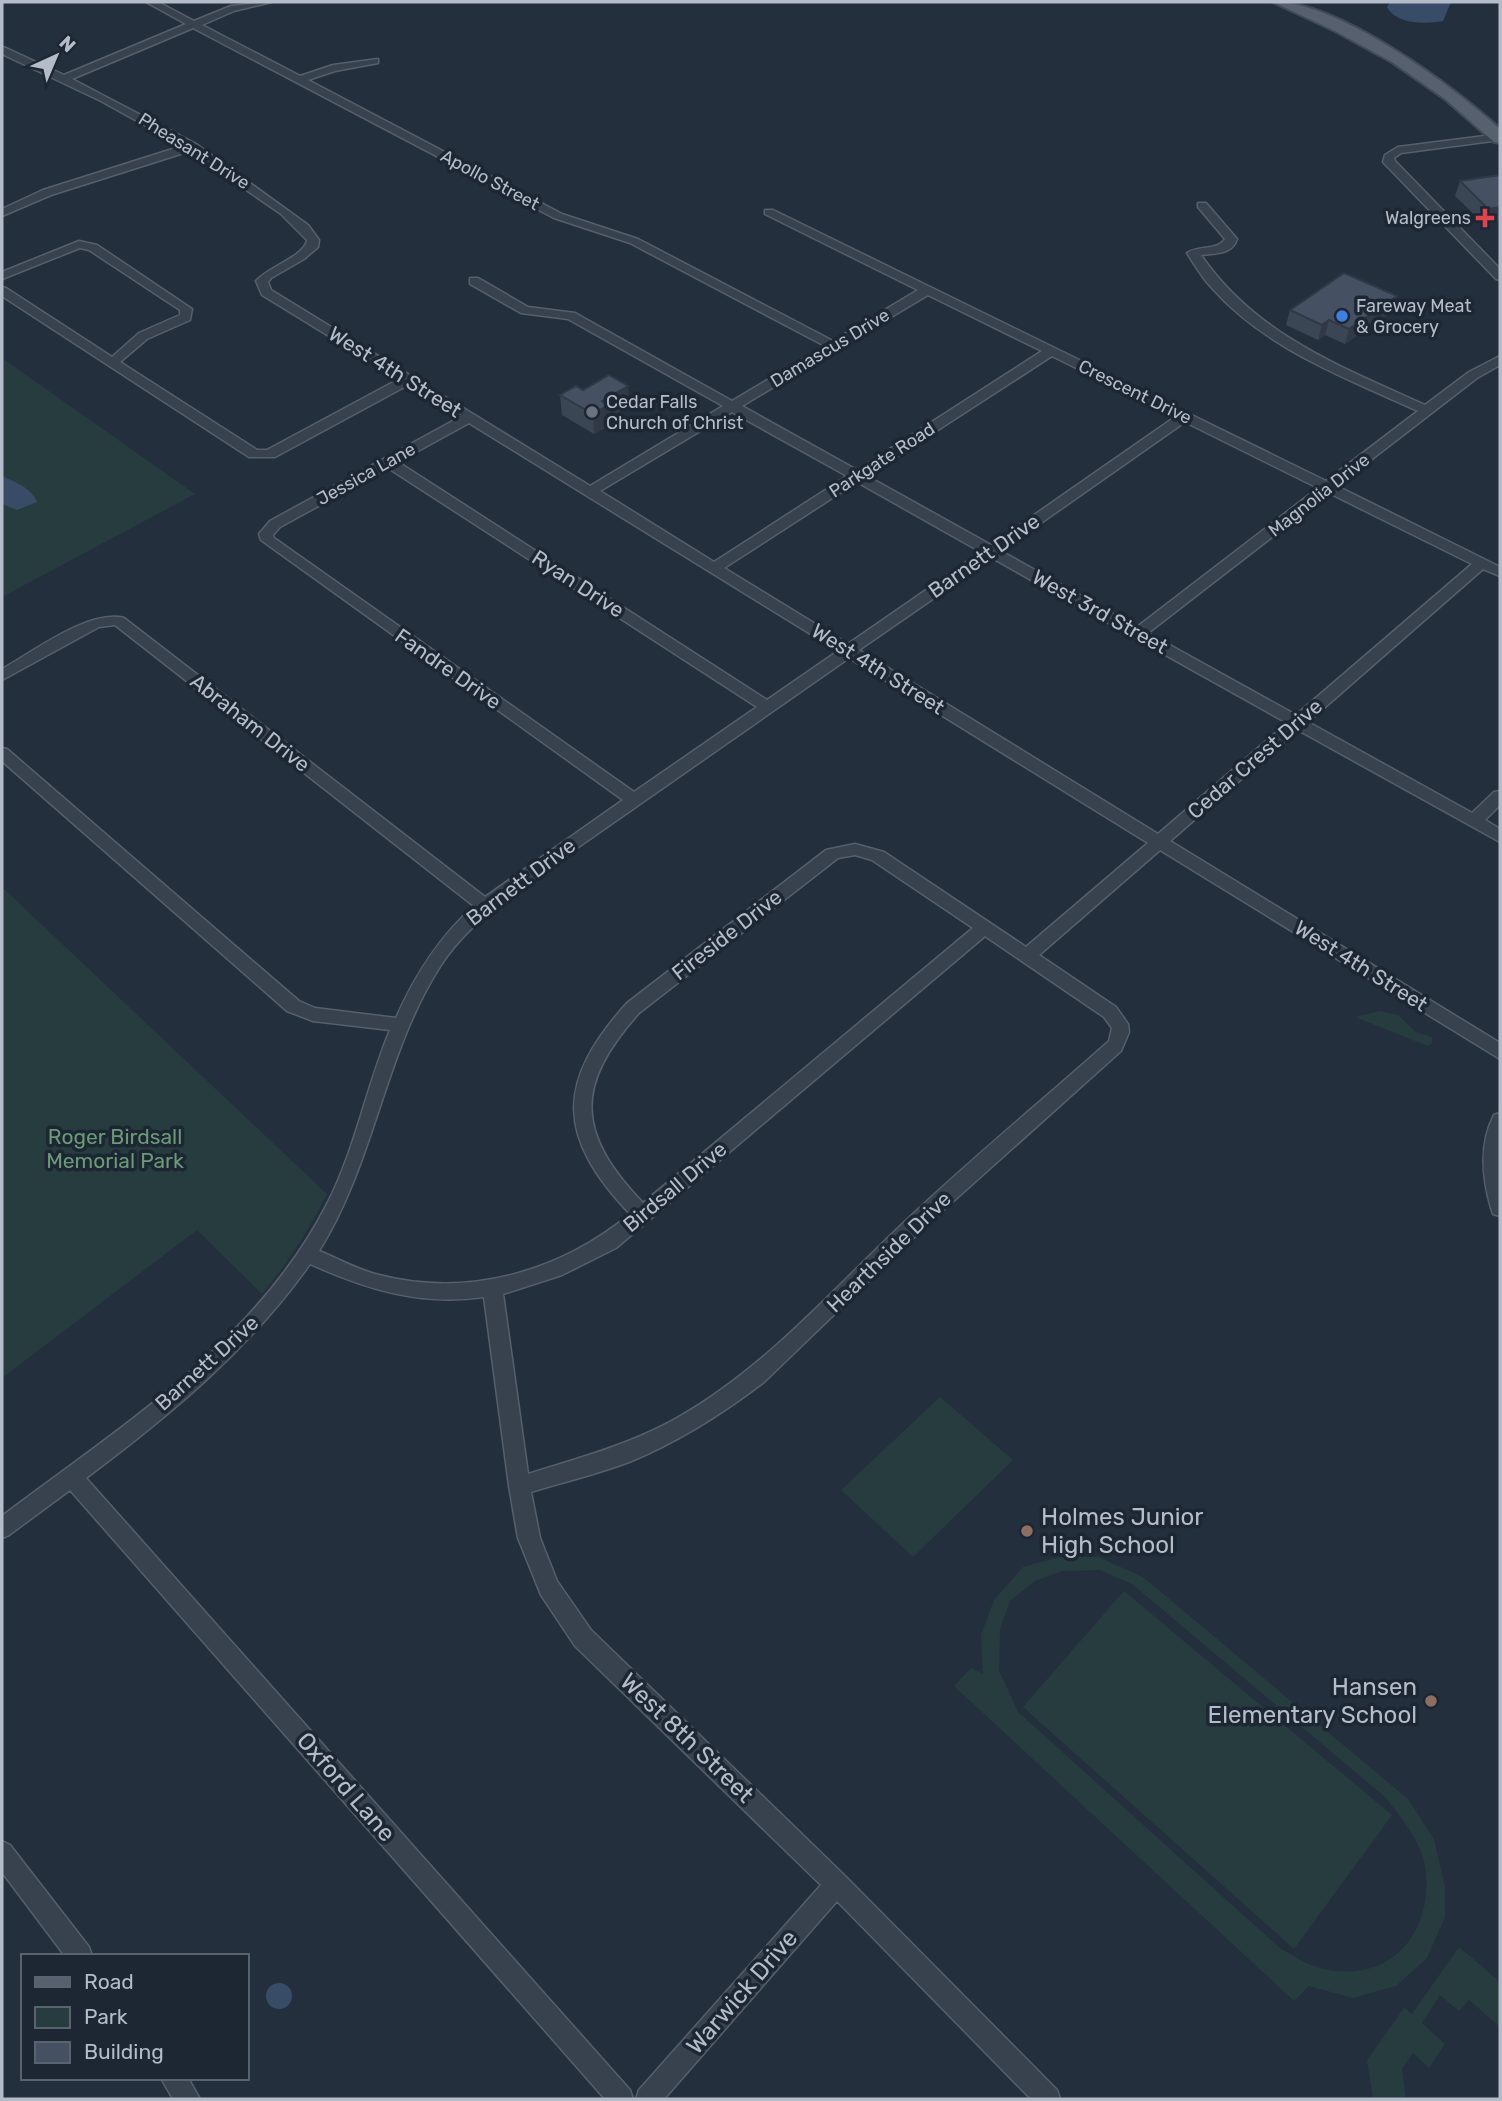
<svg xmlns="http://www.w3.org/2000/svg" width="1502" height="2101" font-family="Rubik,sans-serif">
	<rect width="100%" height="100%" fill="#242f3e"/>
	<!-- green -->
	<path fill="#263c3f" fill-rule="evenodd" d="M 2,358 L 195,494 L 2,597 Z
		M 2,887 L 327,1194 C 309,1230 288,1263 262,1294 L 197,1230 L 2,1378 Z
		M 1380,1011 L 1398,1015 L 1416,1032 L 1432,1037 L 1432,1043 L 1428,1046 L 1355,1017 Z
		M 940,1397 L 1013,1460 L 913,1557 L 841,1490 Z
		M 1059,1557 L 1098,1557 L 1143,1577 L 1408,1799 L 1434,1839 L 1445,1887 L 1445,1917 L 1427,1958 L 1396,1986 L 1353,1998 L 1309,1986 L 1294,2001 L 954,1686 L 971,1668 L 983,1674 L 981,1635 L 994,1600 L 1023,1567 ZM 1100,1570 L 1132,1584 L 1385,1797 C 1403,1820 1423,1843 1426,1872 C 1432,1938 1386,1985 1320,1968 C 1307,1965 1293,1955 1281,1949 L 1018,1712 L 999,1670 L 1000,1629 L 1010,1601 L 1035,1581 L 1062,1571 Z
		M 1124,1591 L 1392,1815 L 1294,1949 L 1023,1707 Z
		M 1459,1947 L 1500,1982 L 1500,2027 L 1469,2000 L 1459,2011 L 1440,1995 L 1422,2023 L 1445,2044 L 1429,2068 L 1413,2053 L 1402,2069 L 1406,2099 L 1373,2099 L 1367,2060 L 1404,2008 L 1412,2014 Z"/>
	<!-- water -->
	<path fill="#394c67" d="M 1390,2 L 1451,2 L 1443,21 C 1426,24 1397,25 1387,7 Z
		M 2,476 C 15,482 32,488 37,502 L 17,510 L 2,504 Z
		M266 1996a13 13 0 1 1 26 0a13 13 0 1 1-26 0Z"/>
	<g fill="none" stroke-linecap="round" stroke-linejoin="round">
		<!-- minor casing -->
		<g stroke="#565f6c" stroke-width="3">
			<path id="minor" d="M 146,2 L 158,2 L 194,21 L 231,6 L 272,2 L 234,11 L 202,25 L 300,76 L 333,65 L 378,59 L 378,63 L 335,71 L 308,80 L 562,214 L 638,239 L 833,341 L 918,290 L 765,214 L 765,210 L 773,210 L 1326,481 L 1418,411 C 1346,378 1266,349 1212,288 C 1202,278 1195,265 1187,253 C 1198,245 1217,251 1225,239 L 1198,207 L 1198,203 L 1206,203 L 1237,239 C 1232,255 1215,253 1201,255 C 1256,335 1341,367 1425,405 L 1469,372 L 1500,356 L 1500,365 L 1477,378 L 1337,486 L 1500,567 L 1500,576 L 1483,569 L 1308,722 L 1472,813 L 1494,792 L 1500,791 L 1500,805 L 1485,820 L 1500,829 L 1500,842 L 1298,730 L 1170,841 L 1500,1043 L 1500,1059 L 1160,850 L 1039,955 L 1116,1007 L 1128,1024 L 1129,1032 L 1121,1051 L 928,1224 L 764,1382 C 722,1414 678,1442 629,1462 C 597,1474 564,1482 531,1492 L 540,1538 L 557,1581 L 591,1630 L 845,1876 L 1057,2090 L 1060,2099 L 1031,2099 L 837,1901 L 664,2099 L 636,2099 L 639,2090 L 821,1885 L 575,1646 L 541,1595 L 518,1538 L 509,1486 L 484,1297 C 421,1306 368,1290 310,1264 C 249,1350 170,1415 86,1478 L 630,2090 L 633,2099 L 605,2099 L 70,1490 L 9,1535 L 2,1538 L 2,1516 C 120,1427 256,1342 326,1206 C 355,1151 366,1087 390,1030 L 313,1021 L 287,1011 L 2,761 L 2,748 L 7,749 L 299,1001 L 315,1008 L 396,1018 C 415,975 439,937 474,906 L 115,625 L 99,627 L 2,680 L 2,669 C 33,652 89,609 124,618 L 485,897 L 623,800 L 261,540 L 259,534 L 270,521 L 460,417 L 408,385 L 275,457 L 249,457 L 2,296 L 2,287 L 6,288 L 112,357 L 139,333 L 180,315 L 180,310 L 89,250 L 80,248 L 2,279 L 2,272 L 79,241 L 97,245 L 192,309 L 190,320 L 147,339 L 120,362 L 257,450 L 267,450 L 399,379 L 262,295 L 256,281 C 268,267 305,256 307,240 L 281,214 L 190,151 L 51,195 L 2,216 L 2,209 L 43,190 L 182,146 L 101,101 L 2,54 L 2,47 L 6,48 L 64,75 L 186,24 ZM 193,28 L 554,218 L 630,243 L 825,346 L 732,401 L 575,313 L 528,307 L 478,278 L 470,278 L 470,284 L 521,313 L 568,319 L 723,406 L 590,486 L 271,290 L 268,282 L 271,278 L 304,259 L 318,247 L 319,240 L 308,225 L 196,144 L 72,79 ZM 928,295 L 1042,351 L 857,470 L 742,406 ZM 1052,356 L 1175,417 L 991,545 L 867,476 ZM 732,412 L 847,476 L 714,562 L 600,491 ZM 1185,422 L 1318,488 L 1137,627 L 1001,551 ZM 469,423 L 838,651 L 767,700 L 398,462 ZM 388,468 L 757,707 L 634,792 L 274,538 L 273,535 L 280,527 ZM 857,482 L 981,552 L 848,644 L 724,568 ZM 1329,493 L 1472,564 L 1296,715 L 1148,633 ZM 992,558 L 1287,723 L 1158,834 L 859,650 ZM 849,658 L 1148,843 L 1026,947 L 884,852 L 855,844 L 826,850 L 627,1003 C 556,1082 556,1136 630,1214 C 560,1272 468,1298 379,1275 C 358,1270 339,1259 319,1251 C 375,1162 384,1053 441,965 C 458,939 481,919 504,899 ZM 855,855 L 872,860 L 973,928 L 643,1203 C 575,1132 575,1085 639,1013 L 838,858 ZM 985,936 L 1104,1017 L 1112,1028 L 1109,1041 C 1044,1099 977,1154 913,1214 C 837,1284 768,1367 677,1418 C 629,1445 579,1458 528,1474 L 503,1294 L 562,1275 L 616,1248 Z
				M 1500,134 L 1500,140 L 1401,153 L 1394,158 L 1395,161 L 1500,269 L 1500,280 L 1496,279 L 1383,162 L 1385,155 L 1398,147 Z
				M 1500,1113 L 1500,1216 L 1493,1214 L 1491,1208 C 1482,1177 1479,1144 1494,1115 Z
				M 2,1841 L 10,1845 L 89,1947 L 92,1956 L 65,1956 L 2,1872 Z
				M 161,2078 L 188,2078 L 200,2099 L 173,2099 Z"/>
		</g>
		<!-- primary casing -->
		<g stroke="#414a57" stroke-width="4">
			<path id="primary" d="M 1273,2 C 1336,0 1454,86 1500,129 L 1500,143 L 1494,142 L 1445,99 L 1392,62 L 1335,31 Z"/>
		</g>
		<!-- minor -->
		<use href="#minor" fill="#38414e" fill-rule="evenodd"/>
		<!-- primary -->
		<use href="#primary" fill="#56606e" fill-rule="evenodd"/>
	</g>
	<!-- wall -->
	<path fill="#3b4654" d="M 1460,181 L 1500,222 L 1484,224 L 1455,196 Z
		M 1397,296 L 1393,311 L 1345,344 L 1325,335 L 1318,340 L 1286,325 L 1290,310 Z
		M 628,386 L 629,406 L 609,418 L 610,425 L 594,434 L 562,415 L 560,395 L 583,390 Z"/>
	<!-- shaded-wall -->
	<path fill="#303945" d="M 1500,207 L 1500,222 L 1484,224 L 1488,209 Z
		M 1397,296 L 1393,311 L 1345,344 L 1349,329 Z
		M 1329,320 L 1325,335 L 1318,340 L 1322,325 Z
		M 628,386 L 629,406 L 609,418 L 610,425 L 594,434 L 593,414 L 602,401 Z"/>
	<!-- building -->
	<path fill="#455162" stroke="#303945" stroke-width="2" d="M 1500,175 L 1500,207 L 1488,209 L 1460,181 Z
		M 1344,273 L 1397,296 L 1349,329 L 1329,320 L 1322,325 L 1290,310 Z
		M 609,375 L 628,386 L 602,401 L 608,405 L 593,414 L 560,395 L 576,386 L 583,390 Z"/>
	<!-- markers -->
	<path fill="#e0444e" stroke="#1d2633" stroke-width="2.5" d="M1481.5 207.5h7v7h7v7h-7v7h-7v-7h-7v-7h7z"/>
	<circle fill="#3f7fe0" stroke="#1d2633" stroke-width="2.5" cx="1342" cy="316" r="7"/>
	<circle fill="#6b7280" stroke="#1d2633" stroke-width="2.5" cx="592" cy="412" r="7"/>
	<g fill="#8d6e63" stroke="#1d2633" stroke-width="2.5">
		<circle cx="1027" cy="1531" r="7"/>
		<circle cx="1431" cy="1701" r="7"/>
	</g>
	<g text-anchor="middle" stroke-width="7" stroke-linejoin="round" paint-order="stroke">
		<!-- far-street labels -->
		<g font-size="18" fill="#b4bcc9" stroke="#1d2633">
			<text transform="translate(194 151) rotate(32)" y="6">Pheasant Drive</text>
			<text transform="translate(490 180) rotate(28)" y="6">Apollo Street</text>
			<text transform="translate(830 348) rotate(-31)" y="6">Damascus Drive</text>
			<text transform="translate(1135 392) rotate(26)" y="6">Crescent Drive</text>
			<text transform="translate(882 460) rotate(-33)" y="6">Parkgate Road</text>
			<text transform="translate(366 474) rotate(-29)" y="6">Jessica Lane</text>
			<text transform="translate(1319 495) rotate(-38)" y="6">Magnolia Drive</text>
		</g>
		<!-- far-poi labels -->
		<g font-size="18" fill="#b4bcc9" stroke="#1d2633" text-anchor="start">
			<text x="1471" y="224" text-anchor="end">Walgreens</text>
			<text x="1356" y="312">Fareway Meat<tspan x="1356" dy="21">&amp; Grocery</tspan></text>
			<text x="606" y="408">Cedar Falls<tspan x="606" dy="21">Church of Christ</tspan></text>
		</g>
		<!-- street labels -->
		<g font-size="21" fill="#b4bcc9" stroke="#1d2633">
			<text transform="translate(395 372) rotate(32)" y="7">West 4th Street</text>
			<text transform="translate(984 556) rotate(-35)" y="7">Barnett Drive</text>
			<text transform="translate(578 584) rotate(33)" y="7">Ryan Drive</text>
			<text transform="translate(1100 612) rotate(29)" y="7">West 3rd Street</text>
			<text transform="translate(448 669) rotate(35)" y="7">Fandre Drive</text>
			<text transform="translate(878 669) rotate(32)" y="7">West 4th Street</text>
			<text transform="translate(250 723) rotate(38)" y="7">Abraham Drive</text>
			<text transform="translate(1255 759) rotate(-41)" y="7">Cedar Crest Drive</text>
			<text transform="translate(521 882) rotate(-37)" y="7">Barnett Drive</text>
			<text transform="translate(727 935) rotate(-38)" y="7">Fireside Drive</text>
			<text transform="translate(1361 966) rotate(32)" y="7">West 4th Street</text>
			<text transform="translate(675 1187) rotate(-40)" y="7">Birdsall Drive</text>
			<text transform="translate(889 1252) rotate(-44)" y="7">Hearthside Drive</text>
			<text transform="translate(207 1363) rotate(-42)" y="7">Barnett Drive</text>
		</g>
		<!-- park labels -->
		<g font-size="21" fill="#6b9a76" stroke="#1d2633">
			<text x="115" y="1144">Roger Birdsall<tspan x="115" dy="24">Memorial Park</tspan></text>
		</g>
		<!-- near-poi labels -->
		<g font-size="24" fill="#b4bcc9" stroke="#1d2633" text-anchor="start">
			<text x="1041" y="1525">Holmes Junior<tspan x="1041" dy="28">High School</tspan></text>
			<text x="1417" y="1695" text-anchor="end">Hansen<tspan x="1417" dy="28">Elementary School</tspan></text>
		</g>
		<!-- near-street labels -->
		<g font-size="24" fill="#b4bcc9" stroke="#1d2633">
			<text transform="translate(687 1738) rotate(44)" y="8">West 8th Street</text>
			<text transform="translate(346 1787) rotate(49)" y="8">Oxford Lane</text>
			<text transform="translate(742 1992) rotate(-49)" y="8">Warwick Drive</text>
		</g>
	</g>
	<!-- border -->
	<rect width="1502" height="2101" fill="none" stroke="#b4bcc9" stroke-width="7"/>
	<!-- legend -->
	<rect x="21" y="1954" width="228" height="126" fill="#1d2633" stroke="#59626f" stroke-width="2"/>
	<rect x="35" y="1977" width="35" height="10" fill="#56606e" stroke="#59626f" stroke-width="2"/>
	<text x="84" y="1989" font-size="21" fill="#b4bcc9">Road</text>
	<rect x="35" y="2007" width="35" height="21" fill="#263c3f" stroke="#59626f" stroke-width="2"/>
	<text x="84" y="2024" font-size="21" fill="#b4bcc9">Park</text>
	<rect x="35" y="2042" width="35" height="21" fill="#455162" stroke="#59626f" stroke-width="2"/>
	<text x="84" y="2059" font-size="21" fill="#b4bcc9">Building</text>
	<!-- north arrow -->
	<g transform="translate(56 56) rotate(44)" stroke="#1d2633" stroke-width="5" paint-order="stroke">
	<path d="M0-5L12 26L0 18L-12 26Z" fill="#b4bcc9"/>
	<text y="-10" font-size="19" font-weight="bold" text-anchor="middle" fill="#b4bcc9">N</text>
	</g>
</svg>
